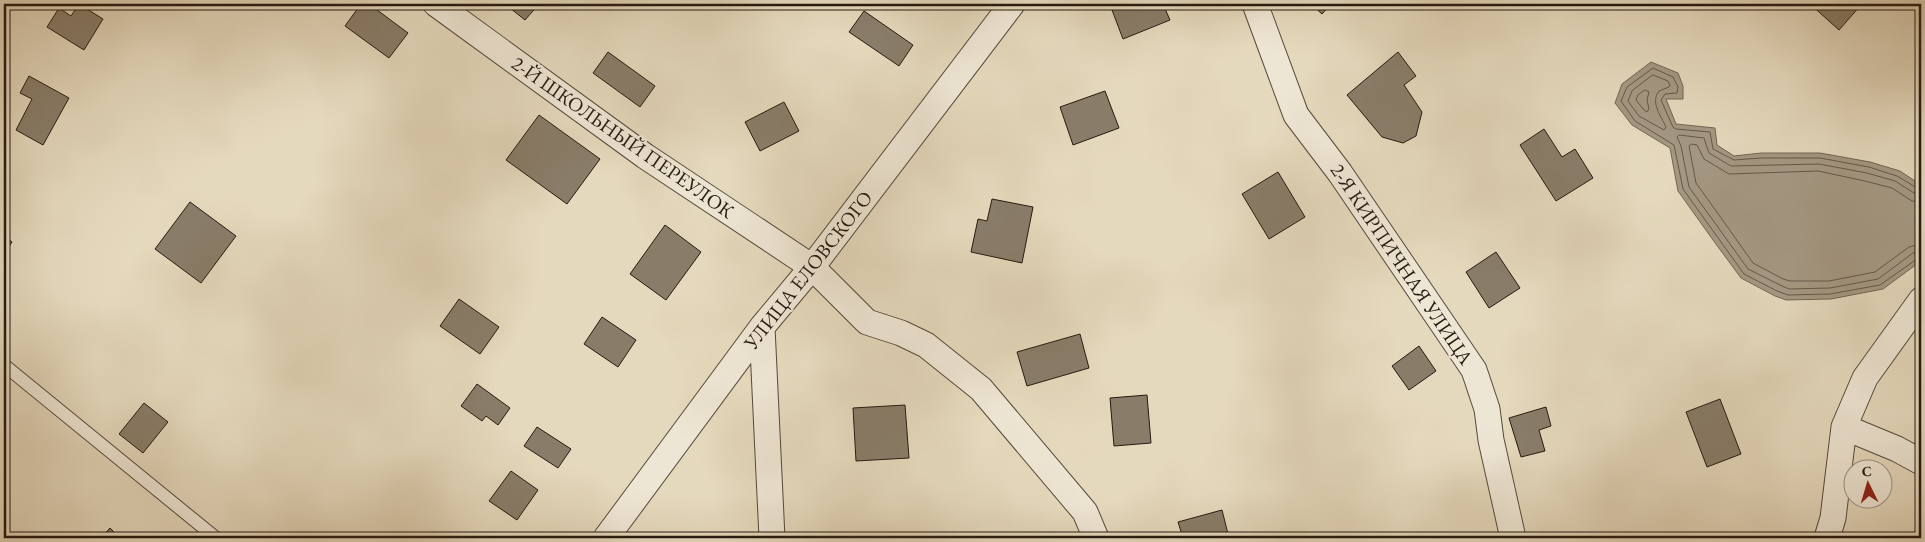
<svg xmlns="http://www.w3.org/2000/svg" width="1925" height="542" font-family="'EB Garamond',serif">
	<rect width="100%" height="100%" fill="#e5d9bd"/>
	<filter id="stains"><feTurbulence type="fractalNoise" baseFrequency=".004" numOctaves="4"/><feColorMatrix values="0 0 0 0 .2 0 0 0 0 .09 0 0 0 0 .02 0 0 0 .5 -.17"/></filter>
	<radialGradient id="worn" r=".72"><stop offset=".6" stop-color="#630" stop-opacity="0"/><stop offset="1" stop-color="#630" stop-opacity=".3"/></radialGradient>
	<!-- water -->
	<path fill="#a49883" stroke="#716655" d="M 1651,62 L 1678,73 L 1683,86 L 1683,99 L 1666,99 L 1676,124 L 1715,128 L 1717,145 L 1734,156 L 1761,153 L 1820,153 L 1870,162 L 1900,171 L 1921,185 L 1921,261 L 1883,289 L 1831,299 L 1786,300 L 1775,296 L 1741,278 L 1713,240 L 1678,191 L 1670,148 L 1632,125 L 1615,103 L 1622,84 Z"/>
	<g fill="none" stroke-linecap="round" stroke-linejoin="round">
		<!-- shore -->
		<path stroke="#64594a" stroke-width="1" d="M 1653,75 L 1668,81 L 1670,85 L 1669,87 L 1659,91 C 1650,102 1661,116 1666,127 L 1664,130 L 1639,116 L 1628,101 L 1632,91 Z
			M 1645,90 L 1649,92 L 1647,100 L 1649,109 L 1647,112 L 1644,110 L 1636,100 L 1638,95 Z
			M 1921,189 L 1917,188 L 1897,176 L 1869,167 L 1820,158 L 1761,158 L 1734,160 L 1713,149 L 1710,132 L 1676,129 L 1673,127 L 1661,100 L 1665,94 L 1677,93 L 1678,87 L 1673,77 L 1653,68 L 1627,87 L 1621,101 L 1635,121 L 1674,145 L 1683,189 L 1744,274 L 1777,291 L 1788,295 L 1830,294 L 1880,285 L 1917,259 L 1921,258
			M 1921,195 L 1914,193 L 1895,181 L 1867,173 L 1819,164 L 1731,166 L 1709,153 L 1704,138 L 1679,135 L 1677,137 L 1681,146 L 1689,187 L 1748,269 L 1780,285 L 1789,289 L 1830,288 L 1878,279 L 1913,253 L 1921,251
			M 1921,202 L 1912,201 L 1892,188 L 1865,181 L 1818,171 L 1729,174 L 1704,159 L 1697,145 L 1691,144 L 1689,146 L 1696,183 L 1729,229 L 1753,263 L 1783,279 L 1790,281 L 1829,281 L 1875,272 L 1909,247 L 1921,244"/>
	</g>
	<!-- building -->
	<path fill="#897d6a" stroke="#251a11" d="M 79,4 L 103,19 L 84,50 L 47,27 L 59,8 L 71,16 Z
		M 361,4 L 369,4 L 408,33 L 389,58 L 345,26 Z
		M 505,4 L 539,4 L 525,20 Z
		M 1128,4 L 1163,4 L 1170,20 L 1123,39 L 1112,10 Z
		M 1311,4 L 1331,4 L 1322,14 Z
		M 1810,4 L 1859,4 L 1861,5 L 1839,30 Z
		M 864,11 L 913,45 L 899,66 L 849,32 Z
		M 608,52 L 655,86 L 640,107 L 593,73 Z
		M 1398,52 L 1416,76 L 1404,85 L 1422,112 L 1416,136 L 1403,143 L 1382,137 L 1347,95 Z
		M 29,76 L 69,98 L 43,145 L 16,130 L 32,99 L 20,93 Z
		M 1105,91 L 1119,128 L 1073,145 L 1060,107 Z
		M 784,102 L 799,131 L 760,151 L 745,122 Z
		M 539,115 L 600,159 L 567,204 L 506,160 Z
		M 1544,129 L 1562,157 L 1575,149 L 1593,178 L 1556,201 L 1520,145 Z
		M 1278,172 L 1305,217 L 1269,239 L 1242,194 Z
		M 992,199 L 1033,207 L 1022,263 L 971,252 L 978,219 L 987,221 Z
		M 190,202 L 236,236 L 201,283 L 155,249 Z
		M 665,225 L 701,252 L 666,300 L 630,274 Z
		M 4,236 L 12,242 L 4,254 Z
		M 1496,252 L 1520,288 L 1489,308 L 1466,272 Z
		M 459,299 L 499,327 L 480,354 L 440,326 Z
		M 602,317 L 636,340 L 618,367 L 584,344 Z
		M 1080,334 L 1089,368 L 1027,386 L 1017,352 Z
		M 1419,346 L 1436,371 L 1409,390 L 1392,366 Z
		M 477,384 L 510,408 L 498,425 L 486,416 L 482,421 L 461,406 Z
		M 1147,395 L 1151,443 L 1114,446 L 1110,398 Z
		M 1720,399 L 1741,454 L 1707,467 L 1686,412 Z
		M 144,403 L 168,422 L 143,453 L 119,434 Z
		M 905,405 L 909,458 L 856,461 L 853,408 Z
		M 1546,407 L 1551,426 L 1539,430 L 1545,451 L 1521,457 L 1509,418 Z
		M 537,427 L 571,449 L 558,468 L 524,446 Z
		M 511,471 L 538,490 L 517,520 L 489,501 Z
		M 1222,510 L 1229,538 L 1183,538 L 1178,522 Z
		M 110,528 L 120,538 L 101,538 Z"/>
	<g fill="none" stroke-linecap="round" stroke-linejoin="round">
		<!-- service casing -->
		<g stroke="#554a3c" stroke-width="14">
			<path id="service" d="M 4,365 L 216,538"/>
		</g>
		<!-- minor casing -->
		<g stroke="#554a3c" stroke-width="27">
			<path id="minor" d="M 436,4 L 645,156 L 812,267 L 867,322 L 901,333 L 926,345 L 981,389 L 1085,512 L 1096,538
				M 1255,4 L 1296,115 L 1340,173 L 1474,370 L 1487,409 L 1491,440 L 1513,538
				M 762,327 L 772,538
				M 1844,427 L 1897,449 L 1921,462
				M 606,538 L 762,327 L 812,267 L 1012,4
				M 1827,538 L 1833,518 L 1844,427 L 1865,378 L 1921,300"/>
		</g>
		<!-- service -->
		<use href="#service" stroke="#eee6d4" stroke-width="12"/>
		<!-- minor -->
		<use href="#minor" stroke="#eee6d4" stroke-width="25"/>
	</g>
	<g text-anchor="middle" stroke-width="4.5" stroke-linejoin="round" paint-order="stroke">
		<!-- street labels -->
		<g font-size="20" fill="#251a11" stroke="#eee6d4">
			<text transform="translate(623 137) rotate(35)" y="7">2-Й ШКОЛЬНЫЙ ПЕРЕУЛОК</text>
			<text transform="translate(1402 264) rotate(56)" y="7">2-Я КИРПИЧНАЯ УЛИЦА</text>
			<text transform="translate(808 270) rotate(-52)" y="7">УЛИЦА ЕЛОВСКОГО</text>
		</g>
	</g>
	<!-- margin -->
	<rect width="1925" height="542" fill="none" stroke="#e5d9bd" stroke-width="20"/>
	<rect x="5" y="5" width="1915" height="532" fill="none" stroke="#251a11" stroke-width="2.5"/>
	<rect x="10" y="10" width="1905" height="522" fill="none" stroke="#251a11"/>
	<!-- north arrow -->
	<g transform="translate(1868 484) rotate(355)"><circle r="24" fill="#eee6d4" stroke="#9e9486"/>
	<path d="M0-4L9 19L0 12L-9 19Z" fill="#8f2418"/>
	<text y="-8" font-size="14" font-weight="bold" text-anchor="middle" fill="#251a11">С</text>
	</g>
	<rect width="100%" height="100%" filter="url(#stains)"/>
	<rect width="100%" height="100%" fill="url(#worn)"/>
</svg>
